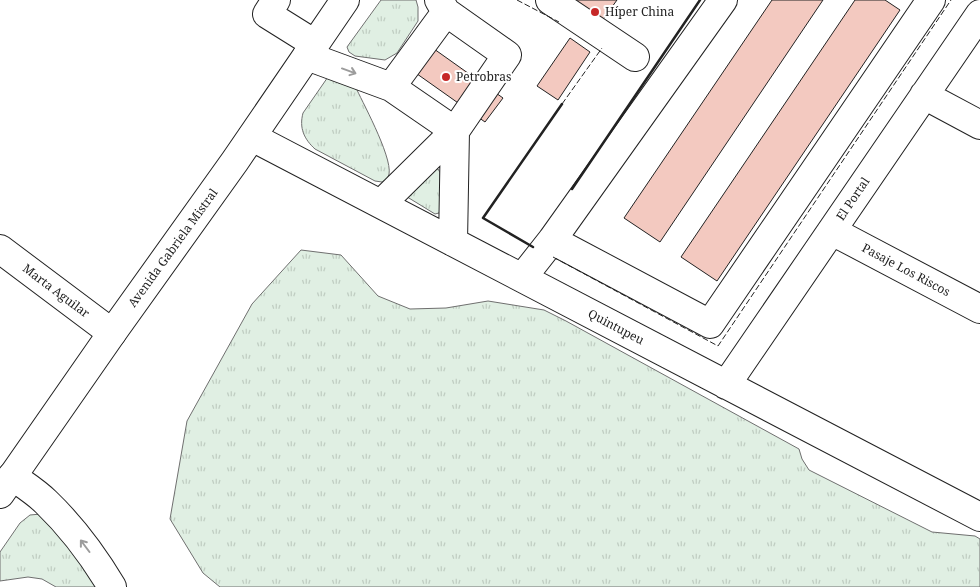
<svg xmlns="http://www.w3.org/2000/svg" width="980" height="587" font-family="'Noto Serif',serif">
	<defs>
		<pattern id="grass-tufts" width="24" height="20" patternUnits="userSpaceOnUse" patternTransform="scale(1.25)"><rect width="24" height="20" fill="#e0efe3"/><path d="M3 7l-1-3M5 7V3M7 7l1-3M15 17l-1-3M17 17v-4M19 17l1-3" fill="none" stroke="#c0cdc2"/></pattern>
	</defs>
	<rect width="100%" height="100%" fill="#fff"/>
	<!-- grass -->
	<path fill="url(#grass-tufts)" stroke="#6f6f6f" d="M 381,0 L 416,0 L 418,7 L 418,21 L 397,53 L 385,60 L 355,56 L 349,52 L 347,47 Z
		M 330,74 L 352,82 L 357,90 C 364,105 396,164 388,177 C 388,178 383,182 382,182 L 375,181 L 315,149 C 304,139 299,128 303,113 Z
		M 434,168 L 438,169 L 440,172 L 441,206 L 439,213 L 435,214 L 404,195 Z
		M 301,250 L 341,255 L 378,296 L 410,309 L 446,308 L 488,301 L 544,310 L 566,321 L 799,449 L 802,459 L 809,470 L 932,532 L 975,536 L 980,539 L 980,587 L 220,587 L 203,573 L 170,519 L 187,421 L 252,304 Z
		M 41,514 L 63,535 L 96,587 L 56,587 L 42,579 L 28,577 L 0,581 L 0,552 L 20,523 L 30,515 Z"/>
	<!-- building -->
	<path fill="#f3c9c0" stroke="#222" d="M 565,0 L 617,0 L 599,25 Z
		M 772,0 L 823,0 L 660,242 L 624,218 Z
		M 855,0 L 885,0 L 900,10 L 717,281 L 681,257 Z
		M 570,38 L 590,52 L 558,100 L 537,86 Z
		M 420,39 L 503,98 L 485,122 L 403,64 Z"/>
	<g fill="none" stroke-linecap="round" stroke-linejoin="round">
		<!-- minor casing -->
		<g stroke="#222" stroke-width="30">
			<path id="minor" d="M 276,0 L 267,14 L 315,44
				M 550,0 L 635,57
				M 307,56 L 391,87 L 455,131 L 453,242
				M 391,87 L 446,12
				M 924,95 L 980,125
				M 252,137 L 980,517
				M 381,204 L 455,131 L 507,55 L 446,12 L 439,0
				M 832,231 L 980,309
				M 552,240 L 710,324 L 931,0
				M 0,249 L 112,333
				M 522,278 L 552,240 L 723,0
				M 726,385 L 980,14
				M 12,476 C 23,484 36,492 46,502 C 72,527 93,555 112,587"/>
		</g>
		<!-- major casing -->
		<g stroke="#222" stroke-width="30">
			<path id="major" d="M 0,494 L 112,333 L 235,161 L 345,0"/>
		</g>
		<!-- minor -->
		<use href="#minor" stroke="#fff" stroke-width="28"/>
		<!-- major -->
		<use href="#major" stroke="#fff" stroke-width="28"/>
		<!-- fence -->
		<path stroke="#222" stroke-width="1" stroke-dasharray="6 2.5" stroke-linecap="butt" d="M 517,0 L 559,22
			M 562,104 L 602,48
			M 553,257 L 718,346 L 951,0"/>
		<!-- wall -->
		<path stroke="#222" stroke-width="2.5" d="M 572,189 L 700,0
			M 533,247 L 483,218 L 562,104"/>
	</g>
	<!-- one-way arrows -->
	<defs><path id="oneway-shaft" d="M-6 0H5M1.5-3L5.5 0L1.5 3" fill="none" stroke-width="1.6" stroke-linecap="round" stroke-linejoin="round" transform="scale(1.25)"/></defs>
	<g stroke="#9c9c9c">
		<use href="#oneway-shaft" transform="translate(349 71) rotate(20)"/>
		<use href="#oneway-shaft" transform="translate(85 546) rotate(-127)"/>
	</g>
	<!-- markers -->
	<g fill="#c62828" stroke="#fff" stroke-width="2">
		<circle cx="595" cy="12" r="5"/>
		<circle cx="446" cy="77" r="5"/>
	</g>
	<g text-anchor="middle" stroke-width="4" stroke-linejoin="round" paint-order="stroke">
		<!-- poi labels -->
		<g font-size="12" fill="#222" stroke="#fff" text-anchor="start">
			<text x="605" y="16">Híper China</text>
			<text x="456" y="81">Petrobras</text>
		</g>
		<!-- street labels -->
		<g font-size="12" fill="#222" stroke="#fff">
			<text transform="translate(853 199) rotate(-56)" y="4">El Portal</text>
			<text transform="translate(173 248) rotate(-54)" y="4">Avenida Gabriela Mistral</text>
			<text transform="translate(906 270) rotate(28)" y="4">Pasaje Los Riscos</text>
			<text transform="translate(56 291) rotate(37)" y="4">Marta Aguilar</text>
			<text transform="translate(616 327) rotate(28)" y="4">Quintupeu</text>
		</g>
	</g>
</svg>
